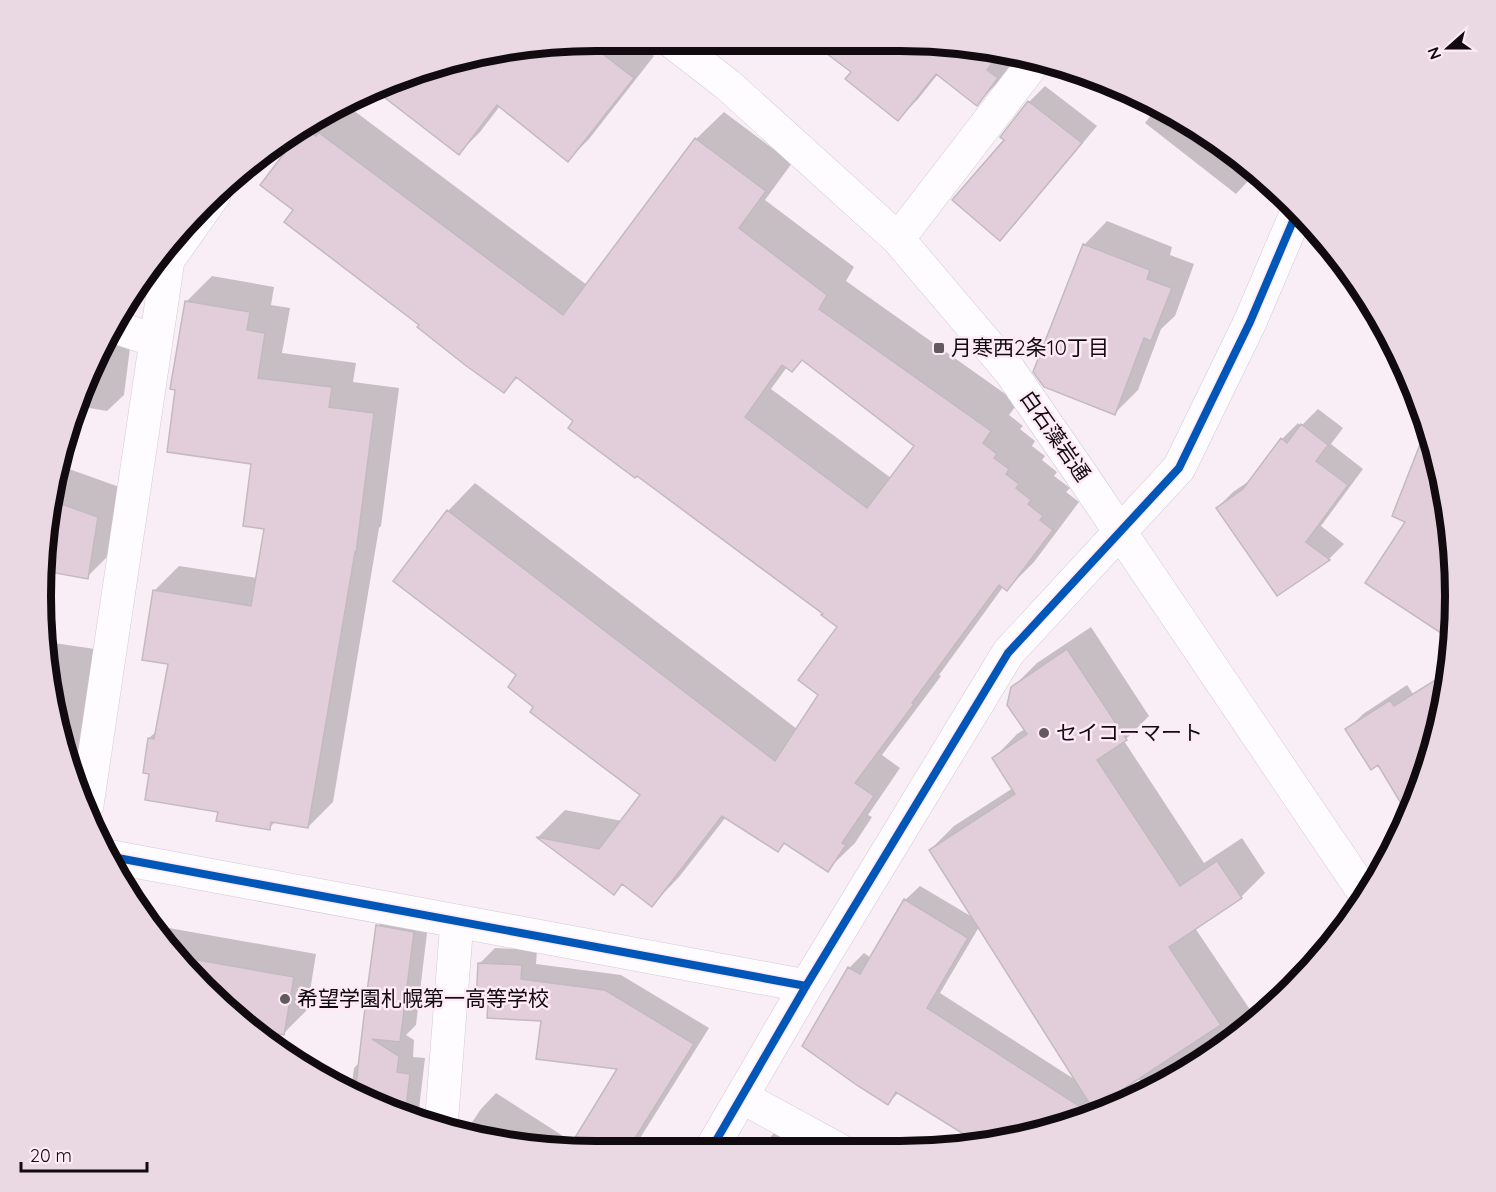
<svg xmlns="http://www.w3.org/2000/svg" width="1496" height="1192" font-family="Quicksand,'Noto Sans JP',sans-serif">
	<rect width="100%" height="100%" fill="#f9eef5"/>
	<!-- shadow -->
	<path fill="#0003" fill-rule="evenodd" d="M 596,40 L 634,41 L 654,56 L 589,139 L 568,160 L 500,106 L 480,132 L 459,153 L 453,59 Z
		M 812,41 L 936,42 L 1017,58 L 997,83 L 977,104 L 938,74 L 918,99 L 898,119 L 853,72 Z
		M 1045,86 L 1097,126 L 1016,223 L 1000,239 L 1006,140 L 1029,102 Z
		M 345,104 L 587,285 L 696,139 L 724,112 L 792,163 L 765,200 L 854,267 L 846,281 L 1018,403 L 1009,415 L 1023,426 L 1020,429 L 1035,441 L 1032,446 L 1045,456 L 1042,460 L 1057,472 L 1054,476 L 1070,488 L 1066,492 L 1079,502 L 1034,562 L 1007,589 L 1003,587 L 939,675 L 941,676 L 882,755 L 900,768 L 868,815 L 872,817 L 855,843 L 827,870 L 785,842 L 778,850 L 726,817 L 679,877 L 652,905 L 623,883 L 613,893 L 538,837 L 565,810 L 622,821 L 642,795 L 535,707 L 518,675 L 395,581 L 448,511 L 475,483 L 797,729 L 820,694 L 839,627 L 825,613 L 518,377 L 504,391 L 421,325 L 295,209 L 286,153 L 277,146 L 319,115 ZM 803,359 L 916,445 L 891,478 L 771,389 L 787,367 L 792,370 Z
		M 1158,106 L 1178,115 L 1257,171 L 1236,194 L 1145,123 Z
		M 1107,221 L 1172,247 L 1170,255 L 1194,264 L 1175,316 L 1161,329 L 1138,390 L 1115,413 L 1084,245 Z
		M 212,276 L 274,287 L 271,305 L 290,308 L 282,353 L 356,363 L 353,382 L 399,388 L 381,526 L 379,528 L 333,802 L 308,827 L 276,821 L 269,828 L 220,811 L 151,773 L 149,738 L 158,730 L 170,663 L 154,591 L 179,566 L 258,578 L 266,528 L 252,462 L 187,301 Z
		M 107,336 L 131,340 L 124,395 L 107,411 L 78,406 Z
		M 1318,409 L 1343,428 L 1331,444 L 1363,469 L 1321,526 L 1344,544 L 1329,559 L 1217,508 L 1233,492 L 1252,479 L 1282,439 L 1298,423 L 1301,426 Z
		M 58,465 L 125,489 L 115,549 L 87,577 L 44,570 Z
		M 1091,627 L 1149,716 L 1124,741 L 1204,863 L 1242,838 L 1265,873 L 1241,897 L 1195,928 L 1257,1020 L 1177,1077 L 1146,1090 L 1138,1078 L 1093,1107 L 1089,1114 L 1044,1132 L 977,1144 L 978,1142 L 899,1092 L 888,1103 L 849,968 L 864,953 L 871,958 L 905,900 L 920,886 L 974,918 L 930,850 L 954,826 L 1013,788 L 994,758 L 1017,734 L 1025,729 L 1013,687 L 1037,663 ZM 979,927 L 1077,1081 L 940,993 Z
		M 47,642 L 102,650 L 87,756 L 72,771 L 59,739 Z
		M 1407,685 L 1422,707 L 1431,716 L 1444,698 L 1436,740 L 1409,813 L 1378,763 L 1347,730 L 1363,714 Z
		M 394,910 L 429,916 L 416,1025 L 406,1035 L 414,1040 L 413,1057 L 425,1058 L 418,1117 L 420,1117 L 420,1120 L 383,1109 L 351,1091 L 354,1068 L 361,1061 L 378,926 Z
		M 152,925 L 316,954 L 307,1010 L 283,1034 L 248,1027 L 178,962 Z
		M 495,948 L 537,950 L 536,964 L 621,975 L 709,1028 L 632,1151 L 596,1151 L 488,1141 L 464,1134 L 481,1109 L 496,1093 L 574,1143 L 620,1068 L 542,1019 L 490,1002 L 479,964 Z
		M 786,1120 L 838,1151 L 762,1151 L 772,1135 Z"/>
	<!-- building -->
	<path fill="#e1ceda" stroke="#c3bac0" stroke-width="1.5" fill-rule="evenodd" d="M 810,41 L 936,42 L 999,54 L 987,70 L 998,78 L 977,106 L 936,74 L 898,121 L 845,79 L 851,72 Z
		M 587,42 L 634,78 L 568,162 L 497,105 L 459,155 L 376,91 L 453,59 Z
		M 1028,101 L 1082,143 L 1000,241 L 952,200 L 1004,140 L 1000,137 Z
		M 304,127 L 316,136 L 318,132 L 563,315 L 695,138 L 766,191 L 739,228 L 827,295 L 819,309 L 991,431 L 983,443 L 997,454 L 994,458 L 1009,469 L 1006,474 L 1019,484 L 1016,488 L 1031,500 L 1028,504 L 1043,516 L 1040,520 L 1053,530 L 1007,591 L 999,585 L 912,703 L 914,704 L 855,783 L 874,796 L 842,843 L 846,845 L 828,872 L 784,843 L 778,852 L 722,816 L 652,907 L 622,884 L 614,895 L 536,837 L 599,849 L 640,795 L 530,712 L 533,707 L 508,687 L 516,675 L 393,581 L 447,510 L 775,761 L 818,695 L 798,680 L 837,627 L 821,615 L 823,614 L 637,476 L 635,478 L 568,428 L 573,421 L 516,377 L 504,393 L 465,365 L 417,327 L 419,325 L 284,222 L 293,210 L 260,185 ZM 802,360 L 914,446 L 867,508 L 745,417 L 782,365 L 792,372 Z
		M 1083,244 L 1150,270 L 1147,279 L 1172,288 L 1151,341 L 1144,338 L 1115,415 L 1044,387 L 1033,372 Z
		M 185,301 L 250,312 L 247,330 L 265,333 L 258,378 L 332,387 L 329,407 L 374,413 L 356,553 L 355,552 L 308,828 L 271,822 L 270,830 L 216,821 L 218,812 L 145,800 L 149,774 L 143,773 L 148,738 L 154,739 L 168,664 L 142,660 L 153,590 L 251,606 L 264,529 L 243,526 L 251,464 L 167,452 L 175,390 L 170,389 Z
		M 1301,424 L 1328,445 L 1316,461 L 1348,485 L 1306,542 L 1330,560 L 1277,596 L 1216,508 L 1243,489 L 1281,438 L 1287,443 Z
		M 1428,424 L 1451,524 L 1454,633 L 1453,641 L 1365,583 L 1405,522 L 1392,516 Z
		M 53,501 L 98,517 L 88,579 L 44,571 Z
		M 1067,649 L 1127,740 L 1097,760 L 1180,886 L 1217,861 L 1242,898 L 1169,947 L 1221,1025 L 1093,1109 L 929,850 L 1015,794 L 992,758 L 1027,734 L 1007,705 L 1011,687 Z
		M 1448,672 L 1436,740 L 1408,815 L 1378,765 L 1371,770 L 1345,729 L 1390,700 L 1394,706 Z
		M 904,899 L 968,938 L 927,1008 L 1090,1113 L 1044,1132 L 978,1143 L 896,1092 L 888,1105 L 858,1086 L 802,1046 L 848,967 L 860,974 Z
		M 376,925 L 414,932 L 400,1042 L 372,1039 L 399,1056 L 397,1072 L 410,1074 L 405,1116 L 383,1109 L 355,1093 L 366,999 Z
		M 174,956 L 294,977 L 284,1035 L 250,1029 L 178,962 Z
		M 478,963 L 522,965 L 521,979 L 605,990 L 694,1044 L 627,1151 L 596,1151 L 568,1149 L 617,1069 L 536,1059 L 541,1021 L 487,1018 L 488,1003 L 476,1003 Z"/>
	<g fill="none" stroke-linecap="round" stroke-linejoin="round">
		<!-- street casing -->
		<g stroke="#d3cad0" stroke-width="34">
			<path id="street" d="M 898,239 L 1035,61
				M 112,326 L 156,341
				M 87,805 L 168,260 L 214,195
				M 107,856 L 806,986
				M 742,1097 L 841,1151
				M 441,1127 L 457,921
				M 710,1151 L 806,986 L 1008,653 L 1179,468 L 1250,322 L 1296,214"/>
		</g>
		<!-- secondary casing -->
		<g stroke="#d3cad0" stroke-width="34">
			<path id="secondary" d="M 671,41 L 728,85 L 898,239 L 1010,371 L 1083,477 L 1365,894"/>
		</g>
		<!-- street -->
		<use href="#street" stroke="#fefcfe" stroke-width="33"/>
		<!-- secondary -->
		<use href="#secondary" stroke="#fefcfe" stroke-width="33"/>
		<!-- cycleway casing -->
		<g stroke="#fdeaf6" stroke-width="11">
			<path id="cycleway" d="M 107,856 L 806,986
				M 710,1151 L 806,986 L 1008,653 L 1179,468 L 1250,322 L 1296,214"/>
		</g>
		<!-- cycleway -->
		<use href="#cycleway" stroke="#0057b8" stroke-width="8"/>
	</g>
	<!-- markers -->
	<g fill="#625a5f" stroke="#fdeaf6" stroke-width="2">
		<rect x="933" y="342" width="12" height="12" rx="3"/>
		<circle cx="1044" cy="733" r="6"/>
		<circle cx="285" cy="999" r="6"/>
	</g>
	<g text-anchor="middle" stroke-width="5" stroke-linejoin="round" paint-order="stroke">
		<!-- poi labels -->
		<g font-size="21" fill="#110a0e" stroke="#fdeaf6" text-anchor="start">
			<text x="951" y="355">月寒西2条10丁目</text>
			<text x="1056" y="740">セイコーマート</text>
			<text x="297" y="1006">希望学園札幌第一高等学校</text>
		</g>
		<!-- street labels -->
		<g font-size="21" fill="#110a0e" stroke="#fdeaf6">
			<text transform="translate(1055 436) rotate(55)" y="7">白石藻岩通</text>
		</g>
	</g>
	<!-- crop -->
	<path d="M0 0H1496V1192H0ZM596 51H900A545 545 0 0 1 1445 596V596A545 545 0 0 1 900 1141H596A545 545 0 0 1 51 596V596A545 545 0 0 1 596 51Z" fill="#ead8e3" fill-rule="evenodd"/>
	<path fill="none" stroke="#110a0e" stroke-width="8" d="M596 51H900A545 545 0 0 1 1445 596V596A545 545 0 0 1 900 1141H596A545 545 0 0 1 51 596V596A545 545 0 0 1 596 51Z"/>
	<!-- north arrow -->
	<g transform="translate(1448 48) rotate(249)" stroke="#fdeaf6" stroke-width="4.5" paint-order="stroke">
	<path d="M0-4.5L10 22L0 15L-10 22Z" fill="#110a0e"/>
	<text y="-9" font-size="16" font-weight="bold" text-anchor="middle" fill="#110a0e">N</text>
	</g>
	<!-- scale -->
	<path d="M21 1162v9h126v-9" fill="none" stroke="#110a0e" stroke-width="3"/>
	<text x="30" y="1162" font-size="18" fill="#110a0e" stroke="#fdeaf6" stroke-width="4.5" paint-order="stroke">20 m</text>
</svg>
